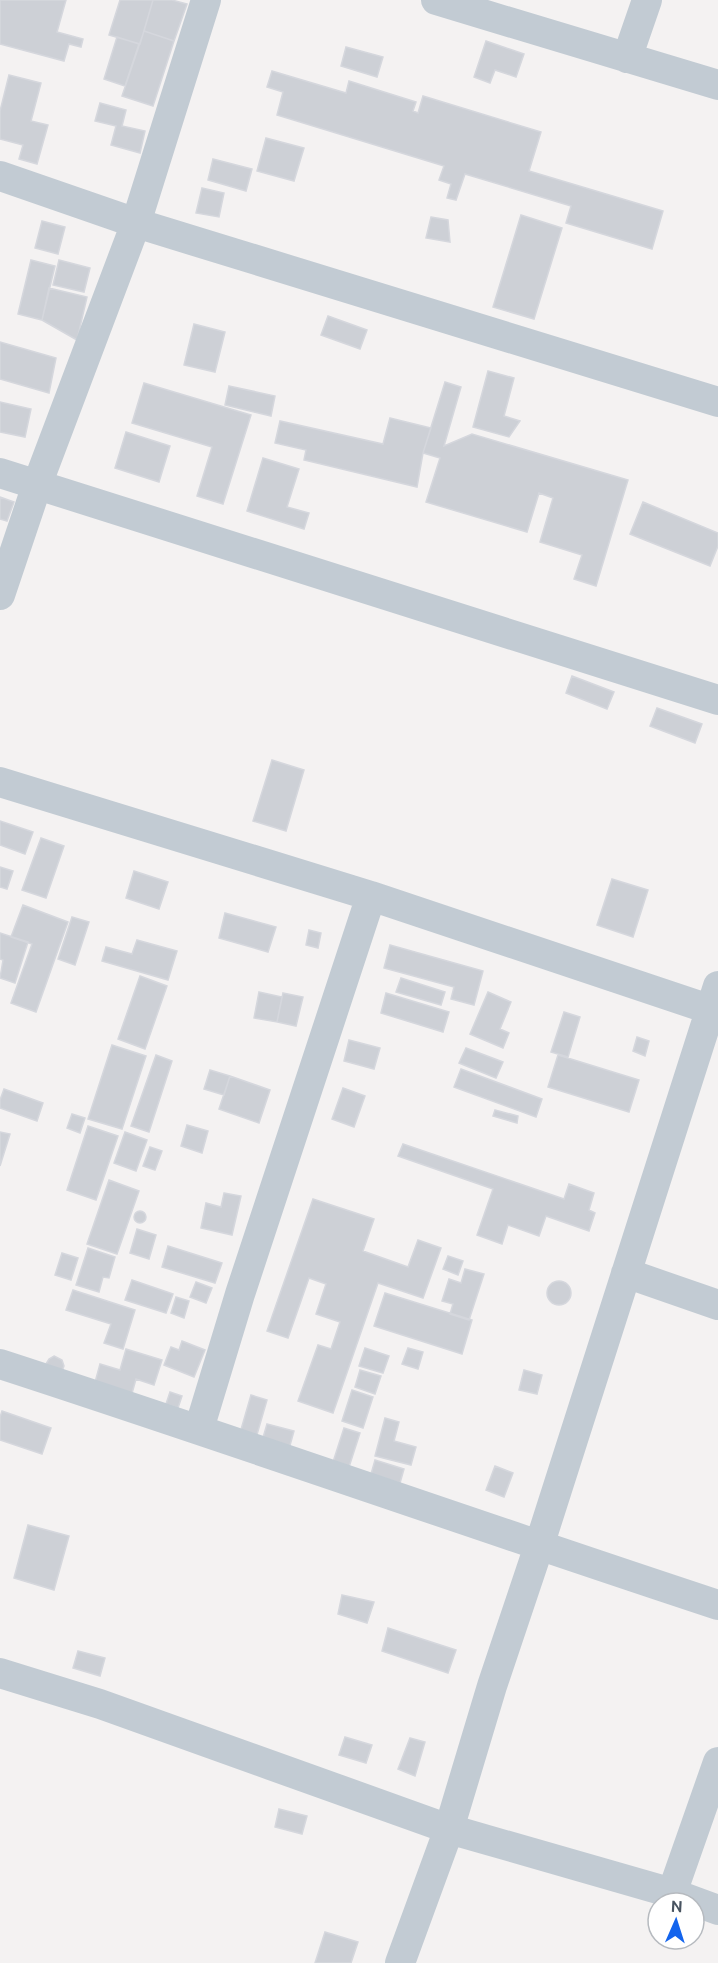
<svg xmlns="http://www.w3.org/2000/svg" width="718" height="1963" font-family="Ubuntu,sans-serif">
	<rect width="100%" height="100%" fill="#f4f2f2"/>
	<!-- building -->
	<path fill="#cdd0d6" stroke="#d5d7dd" stroke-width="1.5" d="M 0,0 L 66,0 L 57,32 L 83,39 L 81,47 L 69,44 L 64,61 L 0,44 Z
		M 120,0 L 153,0 L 140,44 L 109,35 Z
		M 153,0 L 172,0 L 187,4 L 174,41 L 144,31 Z
		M 144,31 L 174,41 L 153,106 L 122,96 Z
		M 117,37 L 139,44 L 125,86 L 104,79 Z
		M 486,41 L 524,54 L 516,77 L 495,70 L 490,83 L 474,77 Z
		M 346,47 L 383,57 L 377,77 L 341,66 Z
		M 272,71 L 346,93 L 349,81 L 416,102 L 413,111 L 418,113 L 423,96 L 541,132 L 529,171 L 663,211 L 652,249 L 566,223 L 571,206 L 465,174 L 456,200 L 447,198 L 451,184 L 439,180 L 444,166 L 277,115 L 283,92 L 267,87 Z
		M 9,75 L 41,83 L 31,121 L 48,125 L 37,164 L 19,159 L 23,145 L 0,139 L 0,111 Z
		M 100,103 L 126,110 L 122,126 L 145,131 L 140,153 L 111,145 L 116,126 L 95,121 Z
		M 266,138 L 304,148 L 294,181 L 257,171 Z
		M 213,159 L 252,169 L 246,191 L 208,180 Z
		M 202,188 L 224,193 L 219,217 L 196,213 Z
		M 521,215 L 562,228 L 534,319 L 493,307 Z
		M 431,217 L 448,220 L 450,242 L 426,238 Z
		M 42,221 L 65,227 L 58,254 L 35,248 Z
		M 31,260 L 55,266 L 42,320 L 18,314 Z
		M 59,260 L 90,268 L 84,292 L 53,285 Z
		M 49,288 L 87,297 L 77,340 L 42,320 Z
		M 328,316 L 367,330 L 360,349 L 321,335 Z
		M 194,324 L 225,332 L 215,372 L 184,365 Z
		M 0,342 L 56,358 L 49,393 L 0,379 Z
		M 488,371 L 514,378 L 504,416 L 520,421 L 509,437 L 473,427 Z
		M 445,382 L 461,387 L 444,446 L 472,434 L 628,480 L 596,586 L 574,579 L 582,555 L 540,542 L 553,498 L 539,493 L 527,532 L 426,502 L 440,458 L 423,453 Z
		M 144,383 L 251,415 L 223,504 L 197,496 L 212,447 L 132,423 Z
		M 229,386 L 275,396 L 271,416 L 225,405 Z
		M 0,402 L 31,409 L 25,437 L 0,432 Z
		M 390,418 L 431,428 L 423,453 L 417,487 L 304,460 L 306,450 L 275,443 L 280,421 L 383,444 Z
		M 126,432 L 170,446 L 159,482 L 115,468 Z
		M 263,458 L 299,469 L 287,507 L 309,513 L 304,529 L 247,511 Z
		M 0,497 L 14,502 L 7,521 L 0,519 Z
		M 643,502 L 718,533 L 718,546 L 710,566 L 630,534 Z
		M 572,676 L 614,692 L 607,709 L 566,693 Z
		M 657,708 L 702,724 L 695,743 L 650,726 Z
		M 272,760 L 304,770 L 286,831 L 253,821 Z
		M 0,821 L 33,832 L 25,854 L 0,845 Z
		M 41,838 L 64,846 L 46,898 L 22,890 Z
		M 0,867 L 13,871 L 7,889 L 0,887 Z
		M 134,871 L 168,882 L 159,909 L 126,898 Z
		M 612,879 L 648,890 L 633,937 L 597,925 Z
		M 23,905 L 68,922 L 36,1012 L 11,1003 L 32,944 L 11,937 Z
		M 225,913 L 276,927 L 268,952 L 219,938 Z
		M 72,917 L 89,922 L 75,965 L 58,959 Z
		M 309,930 L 321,933 L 318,948 L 306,945 Z
		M 0,933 L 28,942 L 15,983 L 0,978 L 3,960 L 0,959 Z
		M 137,940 L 177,951 L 168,980 L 102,961 L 106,947 L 132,954 Z
		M 390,945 L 483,971 L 474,1005 L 451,999 L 454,987 L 384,968 Z
		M 140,976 L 167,986 L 145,1049 L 118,1039 Z
		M 401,978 L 445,992 L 441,1005 L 396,992 Z
		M 259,992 L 282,997 L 277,1022 L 254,1018 Z
		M 488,992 L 511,1002 L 500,1029 L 509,1033 L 503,1048 L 470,1034 Z
		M 283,993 L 303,997 L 296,1026 L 277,1022 Z
		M 386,993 L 449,1012 L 443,1032 L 381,1013 Z
		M 564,1012 L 580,1017 L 568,1057 L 551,1052 Z
		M 637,1037 L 649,1041 L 645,1056 L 633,1051 Z
		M 349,1040 L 380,1048 L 374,1069 L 344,1061 Z
		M 112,1045 L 146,1056 L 122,1129 L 88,1119 Z
		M 466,1048 L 503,1062 L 496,1078 L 459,1063 Z
		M 156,1055 L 172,1061 L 149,1132 L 131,1126 Z
		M 558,1055 L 639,1080 L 629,1112 L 548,1087 Z
		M 461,1069 L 542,1099 L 536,1117 L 454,1087 Z
		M 210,1070 L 230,1076 L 224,1095 L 204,1089 Z
		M 230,1076 L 270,1090 L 259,1123 L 219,1109 Z
		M 343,1088 L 365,1096 L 354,1127 L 332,1119 Z
		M 4,1089 L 43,1103 L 37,1121 L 0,1108 L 0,1100 Z
		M 495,1110 L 518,1116 L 517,1123 L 493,1116 Z
		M 72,1114 L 85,1118 L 80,1133 L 67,1128 Z
		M 187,1125 L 208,1131 L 202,1153 L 181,1146 Z
		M 88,1126 L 118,1136 L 96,1200 L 67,1190 Z
		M 0,1132 L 10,1134 L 0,1166 Z
		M 125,1132 L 147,1140 L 136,1171 L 114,1163 Z
		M 403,1144 L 564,1199 L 569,1184 L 594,1193 L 589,1210 L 595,1213 L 589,1231 L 546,1216 L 539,1236 L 508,1225 L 502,1244 L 477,1235 L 493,1189 L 398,1156 Z
		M 150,1147 L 162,1151 L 155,1170 L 143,1166 Z
		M 109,1180 L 139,1191 L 117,1254 L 87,1244 Z
		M 224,1193 L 241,1196 L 232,1235 L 201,1228 L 206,1203 L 221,1207 Z
		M 313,1199 L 374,1219 L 363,1251 L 408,1267 L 418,1240 L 441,1248 L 423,1298 L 378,1283 L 333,1413 L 298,1401 L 318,1345 L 331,1349 L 340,1322 L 316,1314 L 326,1284 L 309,1278 L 288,1338 L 267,1331 Z
		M134 1217a6 6 0 1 1 12 0a6 6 0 1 1-12 0Z
		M 137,1229 L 156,1235 L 149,1259 L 130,1253 Z
		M 168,1246 L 222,1263 L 215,1283 L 162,1267 Z
		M 88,1248 L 115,1257 L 109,1278 L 103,1277 L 99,1292 L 76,1285 Z
		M 62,1253 L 78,1258 L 71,1280 L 55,1275 Z
		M 448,1256 L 463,1261 L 458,1275 L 443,1269 Z
		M 465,1269 L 484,1274 L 469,1320 L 450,1314 L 453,1304 L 442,1301 L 449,1279 L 461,1283 Z
		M 132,1280 L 173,1294 L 166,1313 L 125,1300 Z
		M547 1293a12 12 0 1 1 24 0a12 12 0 1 1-24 0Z
		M 196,1282 L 212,1288 L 206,1303 L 190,1297 Z
		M 73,1290 L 135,1310 L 123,1349 L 104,1343 L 111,1324 L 66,1310 Z
		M 385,1293 L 472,1320 L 462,1354 L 374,1326 Z
		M 176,1297 L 189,1301 L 184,1318 L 171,1313 Z
		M 182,1341 L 205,1350 L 194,1377 L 164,1365 L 171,1347 L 179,1350 Z
		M 365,1348 L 389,1356 L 383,1373 L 359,1366 Z
		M 408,1348 L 423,1352 L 418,1369 L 402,1364 Z
		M 126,1349 L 162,1360 L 154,1385 L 136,1379 L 131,1397 L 94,1386 L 100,1364 L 120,1370 Z
		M 54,1356 L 62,1360 L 64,1366 L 62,1371 L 46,1364 L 49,1359 Z
		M 360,1370 L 381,1376 L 375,1394 L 355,1387 Z
		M 524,1370 L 542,1375 L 537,1394 L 519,1390 Z
		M 352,1390 L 373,1397 L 363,1428 L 342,1421 Z
		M 170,1392 L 182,1396 L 178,1408 L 166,1404 Z
		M 251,1395 L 267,1400 L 256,1438 L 240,1433 Z
		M 2,1411 L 51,1428 L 42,1454 L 0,1440 L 0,1417 Z
		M 385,1418 L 399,1422 L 394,1441 L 416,1447 L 411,1465 L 375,1456 Z
		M 267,1424 L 294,1431 L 289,1449 L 262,1441 Z
		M 344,1428 L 360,1433 L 349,1467 L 333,1462 Z
		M 375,1460 L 404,1469 L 400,1483 L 371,1474 Z
		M 495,1466 L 513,1473 L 504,1497 L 486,1490 Z
		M 28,1525 L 69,1536 L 54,1590 L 14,1578 Z
		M 342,1595 L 374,1602 L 367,1623 L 338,1614 Z
		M 388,1628 L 456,1650 L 448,1673 L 382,1651 Z
		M 78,1651 L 105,1658 L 100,1676 L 73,1668 Z
		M 345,1737 L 372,1745 L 366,1763 L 339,1755 Z
		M 410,1738 L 425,1742 L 415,1776 L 398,1769 Z
		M 279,1809 L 307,1816 L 302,1834 L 275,1827 Z
		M 325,1932 L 358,1942 L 351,1963 L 315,1963 Z"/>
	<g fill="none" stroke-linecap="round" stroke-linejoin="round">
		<!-- minor -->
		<path stroke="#c2cbd3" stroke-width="30" d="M 436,0 L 718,85
			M 627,58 L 647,0
			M 0,176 L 136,223 L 718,402
			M 0,473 L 718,700
			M 0,595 L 37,485 L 136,223 L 206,0
			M 0,782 L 371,896 L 718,1012
			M 626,1273 L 718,1305
			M 0,1364 C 240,1442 478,1526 718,1605
			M 199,1429 L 240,1294 L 371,896
			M 0,1673 L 100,1704 L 449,1829 L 672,1893 L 718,1910
			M 672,1893 L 718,1762
			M 400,1963 L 449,1829 L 492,1686 L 539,1546 L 718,986"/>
	</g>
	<!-- north arrow -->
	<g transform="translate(676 1921) rotate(3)"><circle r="28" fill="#ffffff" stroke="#b6babf" stroke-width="1.5"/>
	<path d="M0-4.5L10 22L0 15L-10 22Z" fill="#1364ed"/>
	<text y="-9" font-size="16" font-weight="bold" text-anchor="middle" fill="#485360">N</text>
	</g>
</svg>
